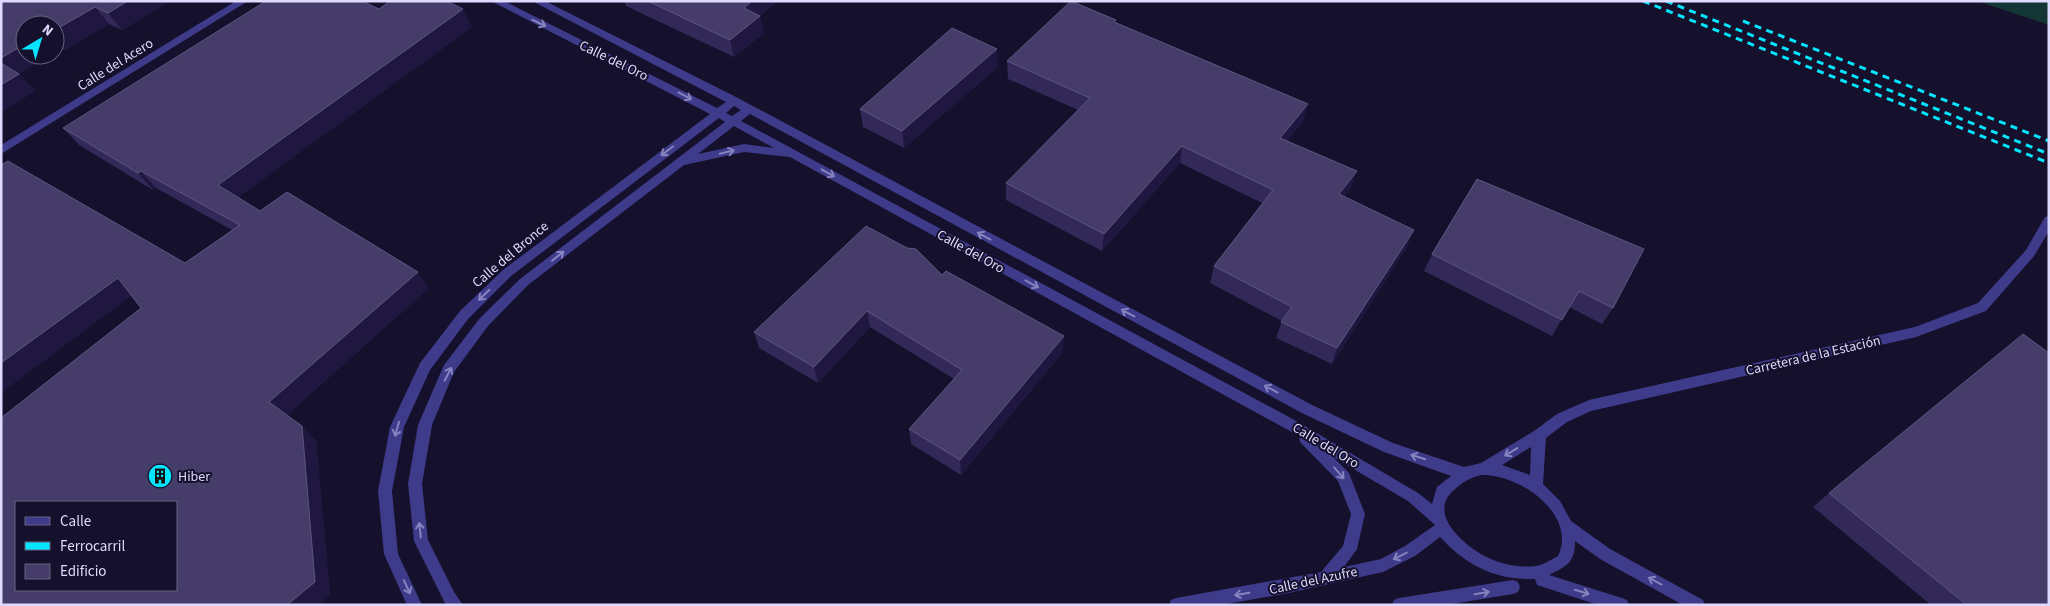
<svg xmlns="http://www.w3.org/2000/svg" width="2050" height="606" font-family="'Source Sans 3',sans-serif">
	<rect width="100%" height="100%" fill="#15102b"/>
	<!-- green -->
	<path fill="#133534" d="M 1977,1 L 2049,1 L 2049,25 Z"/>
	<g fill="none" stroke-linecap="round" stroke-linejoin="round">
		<!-- minor -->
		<path fill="#3e3b8b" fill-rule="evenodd" d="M 236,1 L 248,1 L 1,154 L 1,145 Z
			M 491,1 L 504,1 L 717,108 L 726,102 L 532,1 L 545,1 L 738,98 L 1312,405 L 1393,443 L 1464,467 L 1481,463 L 1534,431 L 1557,414 L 1589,400 L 1915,327 L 1978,303 L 2026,250 L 2045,217 L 2049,216 L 2049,231 L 2034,256 L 1986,311 L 1916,337 L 1591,411 L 1567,422 L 1546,438 L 1543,484 L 1560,501 L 1571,521 L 1610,549 L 1703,600 L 1705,605 L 1683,605 L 1600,559 L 1575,541 C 1575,563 1567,566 1549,575 L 1622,598 L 1627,600 L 1629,605 L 1598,605 L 1537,585 L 1535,579 C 1495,580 1467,566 1440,537 L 1415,556 L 1383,572 L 1284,594 L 1220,605 L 1169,605 L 1171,600 L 1176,598 L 1321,572 L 1343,546 L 1351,514 L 1338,481 L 1300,442 L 1299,436 L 790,157 L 744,152 L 684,165 L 528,285 L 488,326 L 454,372 L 432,425 L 422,484 L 428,540 L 454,592 L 463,605 L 446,605 L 414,541 L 408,484 L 418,425 L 444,365 L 480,318 L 520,279 L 725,122 L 719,118 L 511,276 L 468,319 L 430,370 L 404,427 L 392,491 L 398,554 L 422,605 L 407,605 L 384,554 L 378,491 L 390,427 L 420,363 L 460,311 L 503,270 L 710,114 ZM 734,106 L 741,110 L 732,116 L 726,113 ZM 750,114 L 1302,413 L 1384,452 L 1451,476 L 1437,487 L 1432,504 L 1418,493 L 1298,422 L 741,121 ZM 734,126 L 774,148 L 744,144 L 698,154 ZM 1531,447 L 1530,475 L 1502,465 ZM 1333,457 L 1408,501 L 1435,525 L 1405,546 L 1381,559 L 1344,567 L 1357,549 L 1365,514 L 1349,473 ZM 1481,475 C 1518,473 1578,514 1558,556 C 1552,559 1546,563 1540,565 C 1526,569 1504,565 1491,559 C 1468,549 1425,515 1454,490 C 1463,482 1469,478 1481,475 Z
			M 1513,580 L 1518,582 L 1520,587 L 1518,592 L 1513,594 L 1446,605 L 1392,605 L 1394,600 L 1399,598 Z"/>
		<!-- rail -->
		<path stroke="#06e5ff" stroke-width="3" stroke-dasharray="7 5.5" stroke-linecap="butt" d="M 1643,1 L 2049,163
			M 1666,1 L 2049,154
			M 1743,21 L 2049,141"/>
	</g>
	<!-- wall -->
	<path fill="#332959" d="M 1,1 L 170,1 L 122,30 L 109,24 L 65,50 L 61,48 L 55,52 L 55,25 L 25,25 L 25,55 L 50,55 L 19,74 L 35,91 L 1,112 Z
		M 625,1 L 778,1 L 760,16 L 764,33 L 734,57 L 626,6 Z
		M 379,9 L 472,27 L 238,197 L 260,211 L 429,288 L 287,415 L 302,426 L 316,441 L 330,595 L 319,605 L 1,605 L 141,308 L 132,296 L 1,165 L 185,263 L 232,230 L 156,188 L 153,190 L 79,145 L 63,128 Z
		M 1116,22 L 1303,122 L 1287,141 L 1351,187 L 1344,197 L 1407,247 L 1332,364 L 1276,338 L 1282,321 L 1210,283 L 1214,266 L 1262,203 L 1180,163 L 1102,251 L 1006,200 L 1006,183 L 1078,110 L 1008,79 L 1007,61 Z
		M 998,67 L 904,148 L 863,127 L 860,109 Z
		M 1477,179 L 1613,308 L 1602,324 L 1569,307 L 1552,336 L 1424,271 L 1432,254 Z
		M 942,275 L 1063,352 L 961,475 L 911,444 L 909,429 L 954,379 L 870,327 L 818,383 L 759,348 L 754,332 Z
		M 1829,493 L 2049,605 L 1931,605 L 1813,507 Z"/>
	<!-- shaded-wall -->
	<path fill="#1f173f" d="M 128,1 L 170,1 L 122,30 L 108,13 Z
		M 752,1 L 778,1 L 748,25 L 744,8 Z
		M 95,7 L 109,24 L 65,50 L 55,39 L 55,30 Z
		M 463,9 L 472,27 L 232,202 L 218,185 Z
		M 760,16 L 764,33 L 734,57 L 730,40 Z
		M 55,41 L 61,48 L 55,52 Z
		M 25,44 L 25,55 L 50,55 L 13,78 L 1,65 L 1,58 Z
		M 997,49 L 998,67 L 904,148 L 902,131 Z
		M 19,74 L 35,91 L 1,112 L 1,85 Z
		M 1308,104 L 1303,122 L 1276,155 L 1280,138 Z
		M 1182,146 L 1180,163 L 1102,251 L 1104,234 Z
		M 141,171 L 156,188 L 153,190 L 138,173 Z
		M 1357,171 L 1351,187 L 1334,211 L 1339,194 Z
		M 1414,230 L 1407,247 L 1332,364 L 1337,348 Z
		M 418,272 L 429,288 L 284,418 L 269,402 Z
		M 118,278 L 134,294 L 1,393 L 1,363 Z
		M 867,311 L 870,327 L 818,383 L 814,367 Z
		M 1064,336 L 1063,352 L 961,475 L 960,460 Z
		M 302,426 L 316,441 L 330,595 L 319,605 L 287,605 Z"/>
	<!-- building -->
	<path fill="#453c6a" stroke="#5e5582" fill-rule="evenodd" d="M 1,1 L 128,1 L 108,13 L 95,7 L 55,30 L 55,25 L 25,25 L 25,44 L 1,58 Z
		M 266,1 L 362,1 L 379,9 L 390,1 L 447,1 L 463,9 L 218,185 L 260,211 L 287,192 L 418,272 L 269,402 L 302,426 L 315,582 L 287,605 L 1,605 L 1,418 L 141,308 L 118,278 L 1,363 L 1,165 L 8,161 L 185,263 L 240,225 L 141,171 L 138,173 L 63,128 ZM 16,502 L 176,502 L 176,590 L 16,590 Z
		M 648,1 L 752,1 L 744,8 L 760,16 L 730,40 Z
		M 1071,1 L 1116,20 L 1114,22 L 1308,104 L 1280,138 L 1357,171 L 1339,194 L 1414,230 L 1337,348 L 1281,322 L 1292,307 L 1214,266 L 1273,190 L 1182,146 L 1104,234 L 1006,183 L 1090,98 L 1007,61 Z
		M 952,28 L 997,49 L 902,131 L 860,109 Z
		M 1,63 L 19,74 L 1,85 Z
		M 1477,179 L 1644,249 L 1613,308 L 1579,291 L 1562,320 L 1432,254 Z
		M 866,226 L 907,248 L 916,249 L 942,275 L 946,271 L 1064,336 L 960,460 L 909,429 L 962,370 L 867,311 L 814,367 L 754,332 Z
		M 2023,334 L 2049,353 L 2049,605 L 1967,605 L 1829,493 Z"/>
	<!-- one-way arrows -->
	<defs><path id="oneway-shaft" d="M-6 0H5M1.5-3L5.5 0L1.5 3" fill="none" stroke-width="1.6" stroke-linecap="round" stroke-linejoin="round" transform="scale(1.25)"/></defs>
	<g stroke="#8683bf">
		<use href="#oneway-shaft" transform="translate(539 23) rotate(26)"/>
		<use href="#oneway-shaft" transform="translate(685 96) rotate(28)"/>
		<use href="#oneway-shaft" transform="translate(667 151) rotate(143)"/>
		<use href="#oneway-shaft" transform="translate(727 152) rotate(-13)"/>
		<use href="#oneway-shaft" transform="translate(828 173) rotate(29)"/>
		<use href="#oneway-shaft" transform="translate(984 236) rotate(-152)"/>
		<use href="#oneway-shaft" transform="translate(558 256) rotate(-38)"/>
		<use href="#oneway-shaft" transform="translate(1032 284) rotate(29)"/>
		<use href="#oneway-shaft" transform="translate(484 295) rotate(136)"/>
		<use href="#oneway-shaft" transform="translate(1128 313) rotate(-152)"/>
		<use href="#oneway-shaft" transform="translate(448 374) rotate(-63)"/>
		<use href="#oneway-shaft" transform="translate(1271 389) rotate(-152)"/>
		<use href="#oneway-shaft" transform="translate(397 429) rotate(106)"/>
		<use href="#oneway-shaft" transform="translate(1511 452) rotate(149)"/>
		<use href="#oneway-shaft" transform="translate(1418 457) rotate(-162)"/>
		<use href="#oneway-shaft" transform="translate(1339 473) rotate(49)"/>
		<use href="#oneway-shaft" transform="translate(420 530) rotate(-96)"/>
		<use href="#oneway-shaft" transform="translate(1400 556) rotate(153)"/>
		<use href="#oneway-shaft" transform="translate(1655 581) rotate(-151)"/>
		<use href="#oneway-shaft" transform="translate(407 587) rotate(65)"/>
		<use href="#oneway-shaft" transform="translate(1582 592) rotate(17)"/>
		<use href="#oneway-shaft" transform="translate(1482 593) rotate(-10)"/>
		<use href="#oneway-shaft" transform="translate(1242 594) rotate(171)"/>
	</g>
	<!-- icons -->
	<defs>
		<g id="building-disc" transform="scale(1.25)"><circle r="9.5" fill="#06e5ff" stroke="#15102b"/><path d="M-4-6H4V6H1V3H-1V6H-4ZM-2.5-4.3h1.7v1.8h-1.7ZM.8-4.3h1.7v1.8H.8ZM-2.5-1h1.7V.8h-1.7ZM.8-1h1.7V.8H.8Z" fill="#111"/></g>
	</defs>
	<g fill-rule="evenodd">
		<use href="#building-disc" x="160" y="476"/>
	</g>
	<g text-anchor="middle" stroke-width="4" stroke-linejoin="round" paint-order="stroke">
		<!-- street labels -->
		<g font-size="14" fill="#dfdaff" stroke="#15102b">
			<text transform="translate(614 60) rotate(26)" y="5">Calle del Oro</text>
			<text transform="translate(115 64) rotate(-32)" y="5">Calle del Acero</text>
			<text transform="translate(971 251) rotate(29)" y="5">Calle del Oro</text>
			<text transform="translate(510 254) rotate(-40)" y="5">Calle del Bronce</text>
			<text transform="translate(1813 355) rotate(-13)" y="5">Carretera de la Estación</text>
			<text transform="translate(1326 445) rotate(31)" y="5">Calle del Oro</text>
			<text transform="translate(1313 580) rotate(-12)" y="5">Calle del Azufre</text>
		</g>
		<!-- poi labels -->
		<g font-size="14" fill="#dfdaff" stroke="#15102b" text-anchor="start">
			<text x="178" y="481">Hiber</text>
		</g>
	</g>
	<!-- border -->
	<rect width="2050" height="606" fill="none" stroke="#dfdaff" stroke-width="5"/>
	<!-- legend -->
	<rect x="15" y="501" width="162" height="90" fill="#15102b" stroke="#666180"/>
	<rect x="25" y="517" width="25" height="8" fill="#3e3b8b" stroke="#666180"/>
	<text x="60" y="526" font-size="15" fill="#dfdaff">Calle</text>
	<rect x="25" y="542" width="25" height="8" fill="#06e5ff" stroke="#666180"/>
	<text x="60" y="551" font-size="15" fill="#dfdaff">Ferrocarril</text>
	<rect x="25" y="564" width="25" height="15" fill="#453c6a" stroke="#666180"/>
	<text x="60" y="576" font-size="15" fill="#dfdaff">Edificio</text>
	<!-- north arrow -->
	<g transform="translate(40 40) rotate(38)"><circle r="24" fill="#15102b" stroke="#666180"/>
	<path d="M0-4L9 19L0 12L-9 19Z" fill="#06e5ff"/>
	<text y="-8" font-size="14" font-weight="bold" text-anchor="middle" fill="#dfdaff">N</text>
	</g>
</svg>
